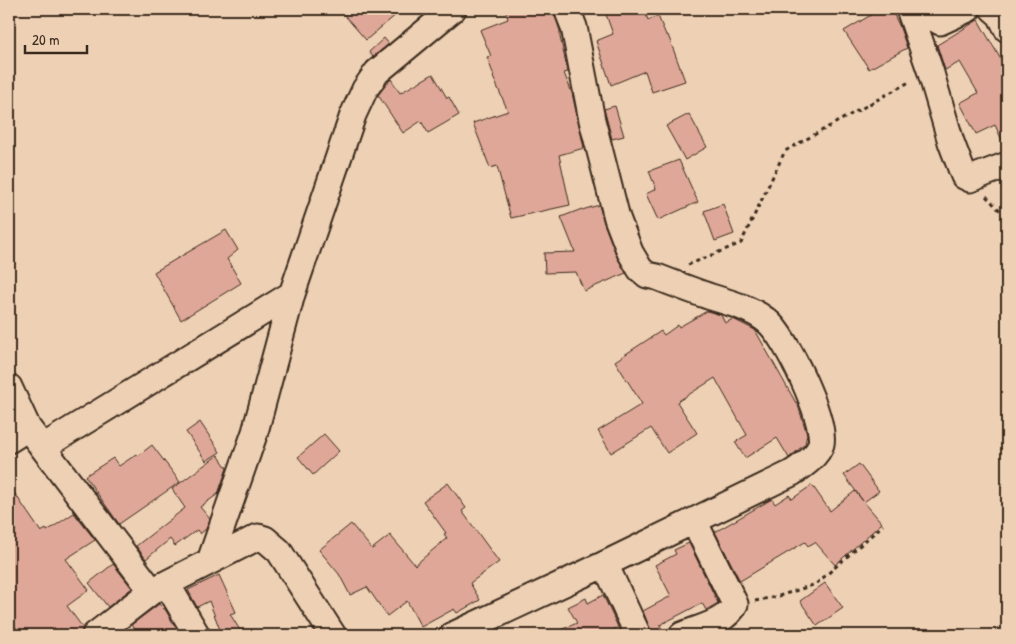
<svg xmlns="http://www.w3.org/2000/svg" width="1016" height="644" font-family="'Patrick Hand',sans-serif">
	<rect width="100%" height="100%" fill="#eed1b4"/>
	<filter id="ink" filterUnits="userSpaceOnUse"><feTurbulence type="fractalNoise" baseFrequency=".02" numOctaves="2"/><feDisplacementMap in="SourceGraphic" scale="10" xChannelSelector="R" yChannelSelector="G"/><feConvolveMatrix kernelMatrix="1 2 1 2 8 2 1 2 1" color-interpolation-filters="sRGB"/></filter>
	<g filter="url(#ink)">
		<!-- building -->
		<path fill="#dfa798" stroke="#3b2a1e" d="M 339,9 L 403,9 L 366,40 Z
			M 505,9 L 553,9 L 560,31 L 560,37 L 568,72 L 564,73 L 572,93 L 584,148 L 559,155 L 570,205 L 511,218 L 497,166 L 490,168 L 473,123 L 508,111 L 493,77 L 494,76 L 487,57 L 491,56 L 480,30 L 508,19 Z
			M 604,9 L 644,9 L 648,20 L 658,16 L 666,35 L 668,35 L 685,81 L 652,92 L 645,71 L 611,85 L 596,41 L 613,34 Z
			M 881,9 L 891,9 L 899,25 L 907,48 L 869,69 L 844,31 Z
			M 978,20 L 1007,70 L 1007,151 L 995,125 L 976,134 L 960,103 L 978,93 L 960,62 L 945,70 L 937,45 Z
			M 384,38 L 389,44 L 373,57 L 369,52 Z
			M 433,74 L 447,98 L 449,97 L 459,115 L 428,133 L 421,121 L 403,133 L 378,95 L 391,79 L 400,93 Z
			M 615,106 L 624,136 L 612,139 L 604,109 Z
			M 689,114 L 707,147 L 685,160 L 666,126 Z
			M 679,160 L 698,202 L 658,220 L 646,194 L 656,189 L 649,171 Z
			M 723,204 L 734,234 L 715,241 L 704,211 Z
			M 599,205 L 604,223 L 617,257 L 626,273 L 584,291 L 576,272 L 545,273 L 544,253 L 575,252 L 561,217 L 582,209 L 582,210 Z
			M 226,230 L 238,250 L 227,259 L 241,283 L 181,320 L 154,272 Z
			M 707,311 L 721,315 L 725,323 L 733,319 L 755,330 L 796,403 L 797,402 L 807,434 L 805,444 L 789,458 L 777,438 L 745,458 L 735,442 L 747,435 L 715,378 L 677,402 L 697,433 L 667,453 L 651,428 L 611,453 L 598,431 L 642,404 L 615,361 L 661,331 L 664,335 L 678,325 L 679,327 Z
			M 200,422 L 220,452 L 206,461 L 186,432 Z
			M 324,434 L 339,451 L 313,475 L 298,457 Z
			M 152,445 L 180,482 L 119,524 L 85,476 L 113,458 L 119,466 L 137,454 L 138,456 Z
			M 218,455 L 227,468 L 218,494 L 200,507 L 210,519 L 206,529 L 200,534 L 197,530 L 175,546 L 170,539 L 146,559 L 136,546 L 185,508 L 172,489 Z
			M 859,464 L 879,491 L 864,502 L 882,523 L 835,565 L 815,542 L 808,546 L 805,542 L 740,581 L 715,532 L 772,499 L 775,504 L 789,495 L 792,499 L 812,485 L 830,511 L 855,491 L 863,501 L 844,475 Z
			M 448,483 L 466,508 L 462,511 L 499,562 L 470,583 L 480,600 L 457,613 L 454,609 L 421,627 L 407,601 L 387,616 L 367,587 L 350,595 L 339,574 L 319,550 L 351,524 L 372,549 L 390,535 L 415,565 L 447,538 L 444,534 L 446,533 L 423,501 Z
			M 9,485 L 41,532 L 46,529 L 47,531 L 74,513 L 95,540 L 66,559 L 89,590 L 67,606 L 83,628 L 81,635 L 21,635 L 9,618 Z
			M 689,543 L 718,603 L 706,610 L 702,603 L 660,625 L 665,635 L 652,635 L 643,611 L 671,596 L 655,565 L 676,554 L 674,550 Z
			M 113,564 L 132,588 L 108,607 L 89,583 Z
			M 219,575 L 236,612 L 230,614 L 243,635 L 222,635 L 209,601 L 197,607 L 188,590 Z
			M 825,583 L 843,608 L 817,626 L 800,601 Z
			M 603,595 L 618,627 L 606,635 L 549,635 L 577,623 L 568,607 L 586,598 L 588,603 Z
			M 159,604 L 164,609 L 165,609 L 180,635 L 140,635 L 131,625 Z"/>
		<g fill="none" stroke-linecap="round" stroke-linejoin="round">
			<!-- minor casing -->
			<g stroke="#3b2a1e" stroke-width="29">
				<path id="minor" d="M 909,9 L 930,70 L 951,142 L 962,171 L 964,176 L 970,179 L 1007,165
					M 925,9 L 932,17 L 940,22 L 968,9
					M 993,9 L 1000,15 L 1007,29
					M 9,387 L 28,428 L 152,591
					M 9,440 L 28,428
					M 43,447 L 292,294 L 353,115 L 365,89 L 377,72 L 453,9
					M 210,561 L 255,432 L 292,294
					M 605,564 L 638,635
					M 167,584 L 197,635
					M 95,635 L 152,591 L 258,537 L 265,539 L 279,551 L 333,635
					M 453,635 L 605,564 L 792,473 C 801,467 818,456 821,444 C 826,420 786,336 767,321 C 751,308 730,303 711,297 C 693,291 675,284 657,277 L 647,275 L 640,269 L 630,252 L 617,218 L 592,120 L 574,27 L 567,9
					M 682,635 C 699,628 727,622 735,604 L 694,521"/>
			</g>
			<!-- path -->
			<path stroke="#3b2a1e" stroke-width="3" stroke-dasharray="4 4" stroke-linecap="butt" d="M 986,196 L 1007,218
				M 688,265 L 741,243 L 785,151 L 911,81
				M 755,601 L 779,596 L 816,584 L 883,525"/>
			<!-- minor -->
			<use href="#minor" stroke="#eed1b4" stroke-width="25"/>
		</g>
	</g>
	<!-- margin -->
	<rect width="1016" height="644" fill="none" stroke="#eed1b4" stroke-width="30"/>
	<rect x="15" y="15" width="986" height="614" fill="none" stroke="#3b2a1e" stroke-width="2" filter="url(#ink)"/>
	<!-- scale -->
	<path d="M25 45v8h62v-8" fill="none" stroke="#3b2a1e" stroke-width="2.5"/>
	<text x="32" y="45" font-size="15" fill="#3b2a1e" stroke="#eed1b4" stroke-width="4" paint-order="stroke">20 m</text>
</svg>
